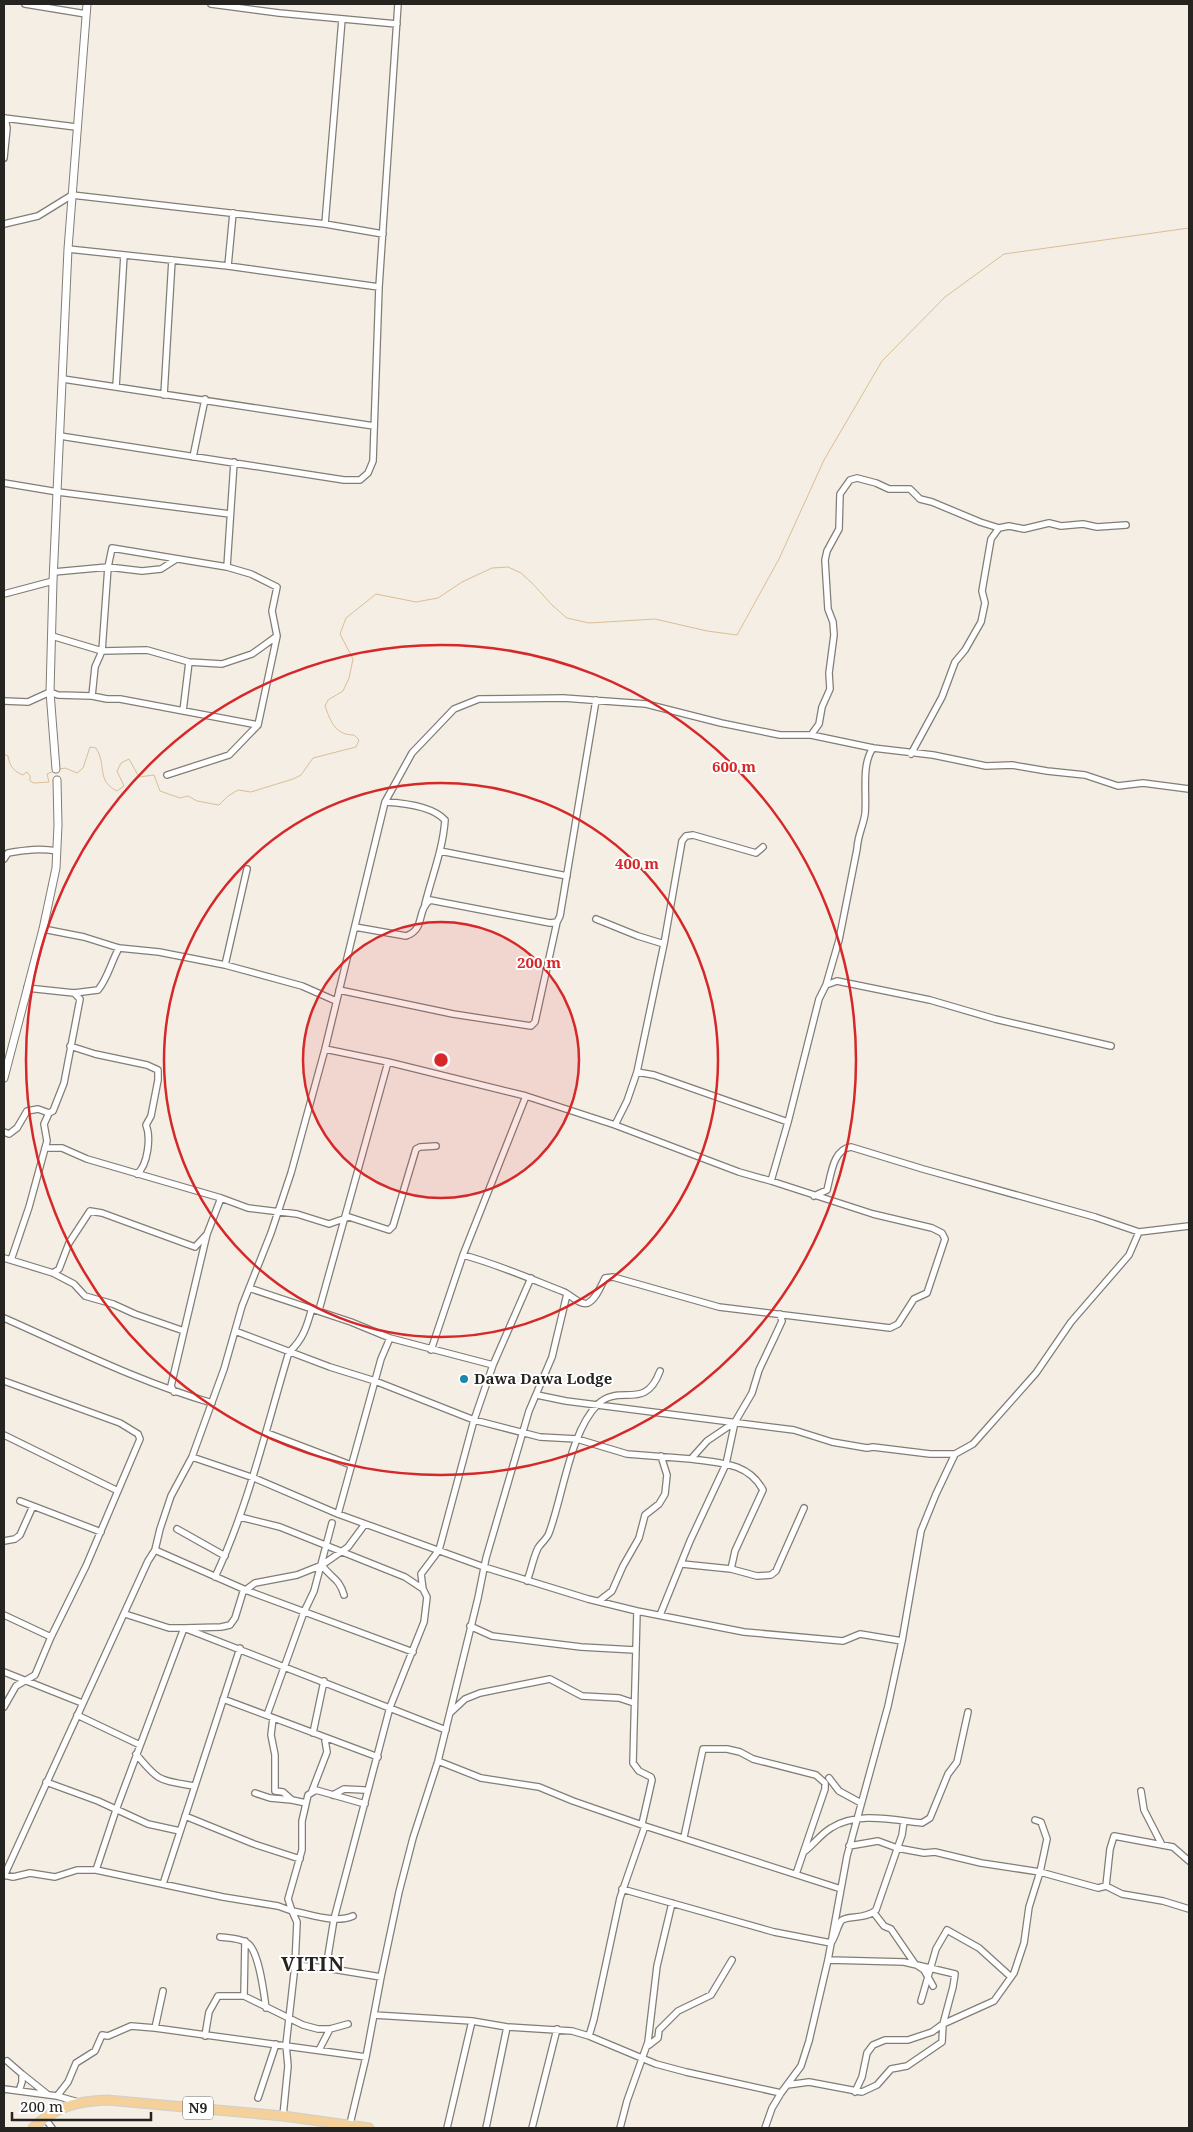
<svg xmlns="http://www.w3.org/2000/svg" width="1193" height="2132" font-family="'Noto Serif',serif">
	<rect width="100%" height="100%" fill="#f4eee5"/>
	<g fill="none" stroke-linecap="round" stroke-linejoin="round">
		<!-- stream -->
		<path stroke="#dbbf94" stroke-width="1" d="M 4,754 L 8,756 C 9,765 14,772 23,775 L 27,772 L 30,776 L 30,781 L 34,783 L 49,782 L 47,774 L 54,771
			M 60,769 L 65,768 L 77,773 L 83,768 L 90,747 L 96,748 C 107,765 96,781 117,791 L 124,786 L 117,771 L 121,763 L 129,759 L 139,777 L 154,775 L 160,791 L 180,798 L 188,796 L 197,801 L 219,805 L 228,796 L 238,790 L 251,792 L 293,779 L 301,775 L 313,758 L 356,747 L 359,740 L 354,735 C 335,735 331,722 325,706 L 328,700 L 343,691 L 349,678 L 353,659 L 340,634 L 346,618 L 376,594 L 416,602 L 438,598 L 462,582 L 492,568 L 508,567 L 521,573 L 533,584 L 553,606 L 567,618 L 589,623 L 655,619 L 707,631 L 737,635 L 779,559 L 824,460 L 882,361 L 945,297 L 1004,254 L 1189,228"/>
		<!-- minor casing -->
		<g stroke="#827d75" stroke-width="8">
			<path id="minor" d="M 25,4 L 86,14
				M 211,4 L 279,13 L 397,24
				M 4,118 L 76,127
				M 4,158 L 7,128 L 5,118
				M 4,224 L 38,216 L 72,195 L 325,224 L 383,234
				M 325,224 L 342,19
				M 68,249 L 228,266 L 379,287
				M 228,266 L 233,213
				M 63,379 L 374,426
				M 116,387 L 124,255
				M 164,395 L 172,260
				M 60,436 L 344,480 L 360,480 L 368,473 L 373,461 L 379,287 L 398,4
				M 193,457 L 205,399
				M 4,483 L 58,492 L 230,514
				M 54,572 L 108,567 L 112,548 L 227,567
				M 4,594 L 53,581
				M 52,636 L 102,651 L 147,650 L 189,662 L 222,664 L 252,654 L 277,636 L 272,611 L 277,587 L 251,574 L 227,567 L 234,462
				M 92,696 L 95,667 L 102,651 L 108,567 L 142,571 L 161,569 L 175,560
				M 4,701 L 28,702 L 50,692 L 58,695 L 92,696 L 107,699 L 120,699 L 258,725
				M 183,711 L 189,662
				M 811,735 L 819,724 L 822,707 L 830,689 L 829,673 L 834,635 L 833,622 L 828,609 L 825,560 L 827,551 L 839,529 L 840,494 L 850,480 L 857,478 L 876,483 L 889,489 L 910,489 L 920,499 L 932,502 L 980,522 L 999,528
				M 911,754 L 942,697 L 955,662 L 965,650 L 981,622 L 985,603 L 982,591 L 991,539 L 999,528 L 1009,526 L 1024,529 L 1049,523 L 1061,526 L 1083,524 L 1097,527 L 1126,525
				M 167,775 L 229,755 L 258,725 L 277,636
				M 385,802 C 404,803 432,806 445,820 C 443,849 432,876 425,904
				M 440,851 L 567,876
				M 4,859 L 8,853 C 25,850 40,848 57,851
				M 596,919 L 638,936 L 664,944
				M 355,927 L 406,936 C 426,929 416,911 430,900 L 550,923 L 557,922 L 560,916 L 596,700
				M 43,929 L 84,937 L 119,948 L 159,952 L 225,965 L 302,986 L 336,1001
				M 225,965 L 247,869
				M 826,985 L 839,940 L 857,849 C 858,834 863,827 865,814 C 867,793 861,765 873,748
				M 27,988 L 74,993 L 98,990 C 108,978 111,962 119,948
				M 339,990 L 453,1014 L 531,1026 L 535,1022 L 557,922
				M 70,1046 L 95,1054 L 147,1065 L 158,1070 L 158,1080 L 151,1116 L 146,1125 C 151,1137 148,1165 137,1174
				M 325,1049 L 388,1062 L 526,1096 L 615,1125 L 739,1172 L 771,1181 L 788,1122 L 819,999 L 826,985 L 837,981 L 930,1000 L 995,1019 L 1111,1046
				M 637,1072 L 654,1075 L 788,1122
				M 615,1125 L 627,1101 L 637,1072 L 664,944 L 682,841 L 686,836 L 693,835 L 756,853 L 763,847
				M 4,1132 L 9,1134 L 17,1128 L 27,1111 L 38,1109 L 49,1113 L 53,1111 L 64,1083 L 80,999 L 74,993
				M 45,1148 L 62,1148 L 87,1159 L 221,1198 L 248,1208 L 297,1214 L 329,1224 L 349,1217 L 389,1230 L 393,1226 L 416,1149 L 420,1147 L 436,1146
				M 814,1196 L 827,1190 C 831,1175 833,1149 851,1147 L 923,1169 L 1095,1217 L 1139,1232 L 1189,1226
				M 463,1255 C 497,1264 531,1279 564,1292 C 571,1295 580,1306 588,1303 C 596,1299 601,1286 605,1278 L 613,1277 L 719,1307 L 890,1328 L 898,1324 L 914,1299 L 927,1293 L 945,1239 L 942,1233 L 932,1228 L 873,1214 L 771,1181
				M 4,1258 L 53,1273 L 74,1284 L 85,1296 L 113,1304 L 135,1314 L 184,1331
				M 11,1260 L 29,1207 L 47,1141 L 44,1124 L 49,1113
				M 53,1273 L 59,1269 L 69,1243 L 90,1211 L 102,1213 L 195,1247 L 207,1234
				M 249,1288 L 351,1322 L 390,1338 L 493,1365
				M 319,1310 L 388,1062
				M 4,1318 C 72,1348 139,1382 212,1403
				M 235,1331 L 330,1367 L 375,1381 L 474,1420 L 540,1437 L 577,1439 L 627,1454 L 691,1459 L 707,1441 L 735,1422
				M 431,1350 L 463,1255 L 526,1096
				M 4,1381 L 120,1423 L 138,1434 L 140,1439 L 86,1566 L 51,1637
				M 174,1392 L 171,1386 L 207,1234 L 221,1198
				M 537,1395 L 566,1401 L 794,1430 L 832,1442 L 867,1448 L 873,1447 L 930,1454 L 955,1454
				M 267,1433 L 351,1465
				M 4,1435 L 118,1491
				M 192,1457 L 254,1478 L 338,1514 L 484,1567 L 588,1599 L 637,1611 L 744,1632 L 843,1641 L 860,1634 L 902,1641
				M 691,1459 C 719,1463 748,1462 763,1490 L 735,1551 L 731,1569
				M 20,1501 L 101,1532
				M 338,1514 L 381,1359 L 390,1338
				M 240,1517 L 280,1527 L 405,1577 L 423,1589 L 427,1597 L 424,1622 L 390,1707 L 334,1919 L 326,1968
				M 177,1529 L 225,1556
				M 4,1541 L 15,1539 L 20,1535 L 33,1506
				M 155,1550 L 248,1591 L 413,1652
				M 682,1564 L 731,1569 L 757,1576 L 771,1575 L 776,1571 L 804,1508
				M 322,1565 C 330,1578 339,1577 344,1595
				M 215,1577 C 249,1505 266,1428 289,1352 C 303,1340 307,1326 312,1308
				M 527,1581 C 531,1571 533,1558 538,1548 C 541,1543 547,1539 549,1533 C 563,1496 570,1432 598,1404 C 620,1383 645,1412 660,1371
				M 423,1589 L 421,1574 L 439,1550 L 474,1420 L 493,1365 L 531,1278
				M 599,1601 L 612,1591 L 623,1566 L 639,1538 L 645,1515 L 659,1504 L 665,1494 L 667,1475 L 661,1456
				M 637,1611 L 633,1763 L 639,1771 L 651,1777 L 652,1780 L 642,1824
				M 125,1614 L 169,1628 L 184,1628 L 446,1730
				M 4,1615 L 51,1637 L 35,1675 L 16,1686 L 4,1707
				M 660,1615 L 690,1541 L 726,1464 L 735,1422 L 752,1393 L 759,1370 L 776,1334 L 782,1321 L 780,1314
				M 470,1626 L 492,1636 L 581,1647 L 635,1650
				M 4,1672 L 82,1703
				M 223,1699 L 378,1757
				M 450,1713 L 465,1699 L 480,1693 L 550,1679 L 582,1696 L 619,1698 L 634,1703
				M 77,1715 L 140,1745
				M 267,1715 L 304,1612 L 314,1591 L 332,1523
				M 273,1718 L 271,1735 L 275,1755 L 275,1791 L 283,1792 L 292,1800 L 306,1803
				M 313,1733 L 324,1681
				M 136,1754 C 159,1782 159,1780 194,1786
				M 438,1761 L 481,1778 L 539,1787 L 573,1801 L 645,1826 L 841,1889
				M 829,1778 L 839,1791 L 861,1803
				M 46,1782 L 98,1801 L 148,1824 L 180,1831
				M 312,1791 L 327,1752 L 325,1740
				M 1141,1791 L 1144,1810 L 1162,1845
				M 255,1793 L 270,1798 L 292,1800
				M 333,1795 L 344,1789 L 364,1790
				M 185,1816 L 254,1844 L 300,1859
				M 684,1837 L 703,1749 L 727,1749 L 740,1752 L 753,1759 L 816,1775 L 825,1783 L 825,1789 L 796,1874
				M 849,1846 L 878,1841 L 897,1848 L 924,1853 L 935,1852 L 981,1863 L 1040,1872 L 1098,1888 L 1106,1886 L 1110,1849 L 1114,1836 L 1173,1847 L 1189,1861
				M 805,1851 C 814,1844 821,1834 831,1828 C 857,1811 893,1820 922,1823 L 930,1818 L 948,1774 L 957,1762 L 968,1712
				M 96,1870 L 116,1810 L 184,1628 L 221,1627 L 230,1625 L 235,1618 L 243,1592 L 255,1583 L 297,1575 L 322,1565 L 348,1547 L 365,1524
				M 4,1875 L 13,1877 L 30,1873 L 55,1877 L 77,1870 L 96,1870 L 223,1897 L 278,1906 L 292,1911 L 297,1922 L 295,1965 L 286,2045 L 288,2066 L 283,2116
				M 4,1876 L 148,1561 L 155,1550 L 160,1529 L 171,1496 L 192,1457 L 224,1369 L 242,1306 L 271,1233 L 291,1173 L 325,1049 L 385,802 L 412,753 L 454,709 L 479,699 L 563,698 L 646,704 L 721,723 L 780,735 L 811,735 L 873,748 L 933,755 L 986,766 L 1012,765 L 1047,771 L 1085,775 L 1118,786 L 1143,783 L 1189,789
				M 163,1884 L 240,1648
				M 1106,1886 L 1122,1894 L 1163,1901 L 1189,1909
				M 622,1889 L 774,1932 L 831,1943 C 836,1936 837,1927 841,1921 C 846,1915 866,1920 876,1910 L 902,1835 L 904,1821
				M 874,1913 L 884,1926 L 891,1929 L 915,1964 L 924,1970 L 933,1986
				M 353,1916 C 335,1924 311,1914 292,1911 L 288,1899 L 302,1850 L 302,1821 L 308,1795 L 316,1790 L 365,1804
				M 220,1937 C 228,1938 240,1938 247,1943 C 259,1950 264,1994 266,2008
				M 295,1965 L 326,1968 L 381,1977
				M 244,1996 L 245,1941
				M 921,2001 L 936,1949 L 947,1930 L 979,1948 L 1011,1977
				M 374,2015 L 472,2021 L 507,2027 L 572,2031 L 589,2036 L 656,2064 L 686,2072 L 781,2093
				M 155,2028 L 163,1991
				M 205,2036 L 209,2012 L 218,1996 L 244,1996 L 303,2025 L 318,2029 L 330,2029 L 348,2024
				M 589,2036 L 594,2019 L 620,1898 L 645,1826
				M 649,2045 L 658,2038 L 659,2030 L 678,2011 L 711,1995 L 732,1960
				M 319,2050 L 330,2029
				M 7,2061 L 22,2074 L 22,2082 L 19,2091
				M 22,2074 L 47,2094
				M 787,2085 L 809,2082 L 862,2092 L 877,2085 L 891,2069 L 907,2066 L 942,2042 L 943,2024 L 953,1987 L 955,1974 L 904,1962 L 828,1960
				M 4,2089 L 57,2096 L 78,2102
				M 855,2092 L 862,2077 L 867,2053 L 873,2045 L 885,2040 L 908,2040 L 932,2032 L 943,2024 L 994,2001 L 1014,1973 L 1024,1943 L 1029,1907 L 1040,1872 L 1047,1839 L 1041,1822 L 1035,1820
				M 57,2096 L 68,2082 L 76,2063 L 95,2051 L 102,2035 L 108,2036 L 131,2026 L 155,2028 L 366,2057
				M 258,2098 L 276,2044
				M 44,2117 L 52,2128
				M 349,2128 L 366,2057 L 381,1977 L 399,1892 L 413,1838 L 438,1761 L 478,1598 L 486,1558 L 529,1411 L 552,1357 L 567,1294
				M 447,2128 L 472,2021
				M 486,2128 L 507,2027
				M 532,2128 L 557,2029
				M 620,2128 L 627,2101 L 648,2042 L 657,1966 L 672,1903
				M 765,2128 L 772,2108 L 781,2093 L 801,2066 L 809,2041 L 828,1960 L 847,1856 L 888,1706 L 902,1641 L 921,1531 L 936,1494 L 955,1454 L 973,1444 L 1036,1373 L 1071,1322 L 1129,1255 L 1139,1232"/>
		</g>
		<!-- tertiary casing -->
		<g stroke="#827d75" stroke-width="9">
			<path id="tertiary" d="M 56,769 L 50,692 L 53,581 L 68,249 L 87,4
				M 4,1078 L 43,929 L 56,868 L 58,825 L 57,780"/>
		</g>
		<!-- trunk casing -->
		<g stroke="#cfcfce" stroke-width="11">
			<path id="trunk" d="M 33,2128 C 54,2107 78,2101 107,2100 L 283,2116 L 369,2128"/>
		</g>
		<!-- minor -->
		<use href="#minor" stroke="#fff" stroke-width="5.5"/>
		<!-- tertiary -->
		<use href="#tertiary" stroke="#fff" stroke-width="7"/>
		<!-- trunk -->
		<use href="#trunk" stroke="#f4d09a" stroke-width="9"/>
	</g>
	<!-- distance rings -->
	<circle cx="441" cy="1060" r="138" fill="#d62828" fill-opacity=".12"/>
	<g fill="none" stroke="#d62828" stroke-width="2.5">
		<circle cx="441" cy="1060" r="138"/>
		<circle cx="441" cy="1060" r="277"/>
		<circle cx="441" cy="1060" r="415"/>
	</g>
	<!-- markers -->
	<circle fill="#1d86ae" stroke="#fff" stroke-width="2" cx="464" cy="1379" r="5"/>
	<g text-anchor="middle" stroke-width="4" stroke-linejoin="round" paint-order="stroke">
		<!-- shield labels -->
		<rect fill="#fff" stroke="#676664" stroke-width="1" x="183" y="2096.5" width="30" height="23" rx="4"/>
		<g font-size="14" font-weight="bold" fill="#262421">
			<text x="198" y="2113">N9</text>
		</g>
		<!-- poi labels -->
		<g font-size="15" font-weight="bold" fill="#262421" stroke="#fff" text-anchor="start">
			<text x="474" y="1384">Dawa Dawa Lodge</text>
		</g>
		<!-- district labels -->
		<g font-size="20" font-weight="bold" letter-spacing="1" fill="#262421" stroke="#fff">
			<text x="313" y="1971">VITIN</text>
		</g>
	</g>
	<circle cx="441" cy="1060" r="8" fill="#d62828" stroke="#fff" stroke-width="2.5"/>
	<g font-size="15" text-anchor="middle" font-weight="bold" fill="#d62828" stroke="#fff" stroke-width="4" stroke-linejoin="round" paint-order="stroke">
		<text x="734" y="772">600 m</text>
		<text x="637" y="869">400 m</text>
		<text x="539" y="968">200 m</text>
	</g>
	<!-- border -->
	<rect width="1193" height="2132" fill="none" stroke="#262421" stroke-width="10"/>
	<!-- scale -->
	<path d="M12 2112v8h139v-8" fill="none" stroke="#262421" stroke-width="2.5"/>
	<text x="20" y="2112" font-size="15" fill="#262421" stroke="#ffffff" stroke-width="4" paint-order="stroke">200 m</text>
</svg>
